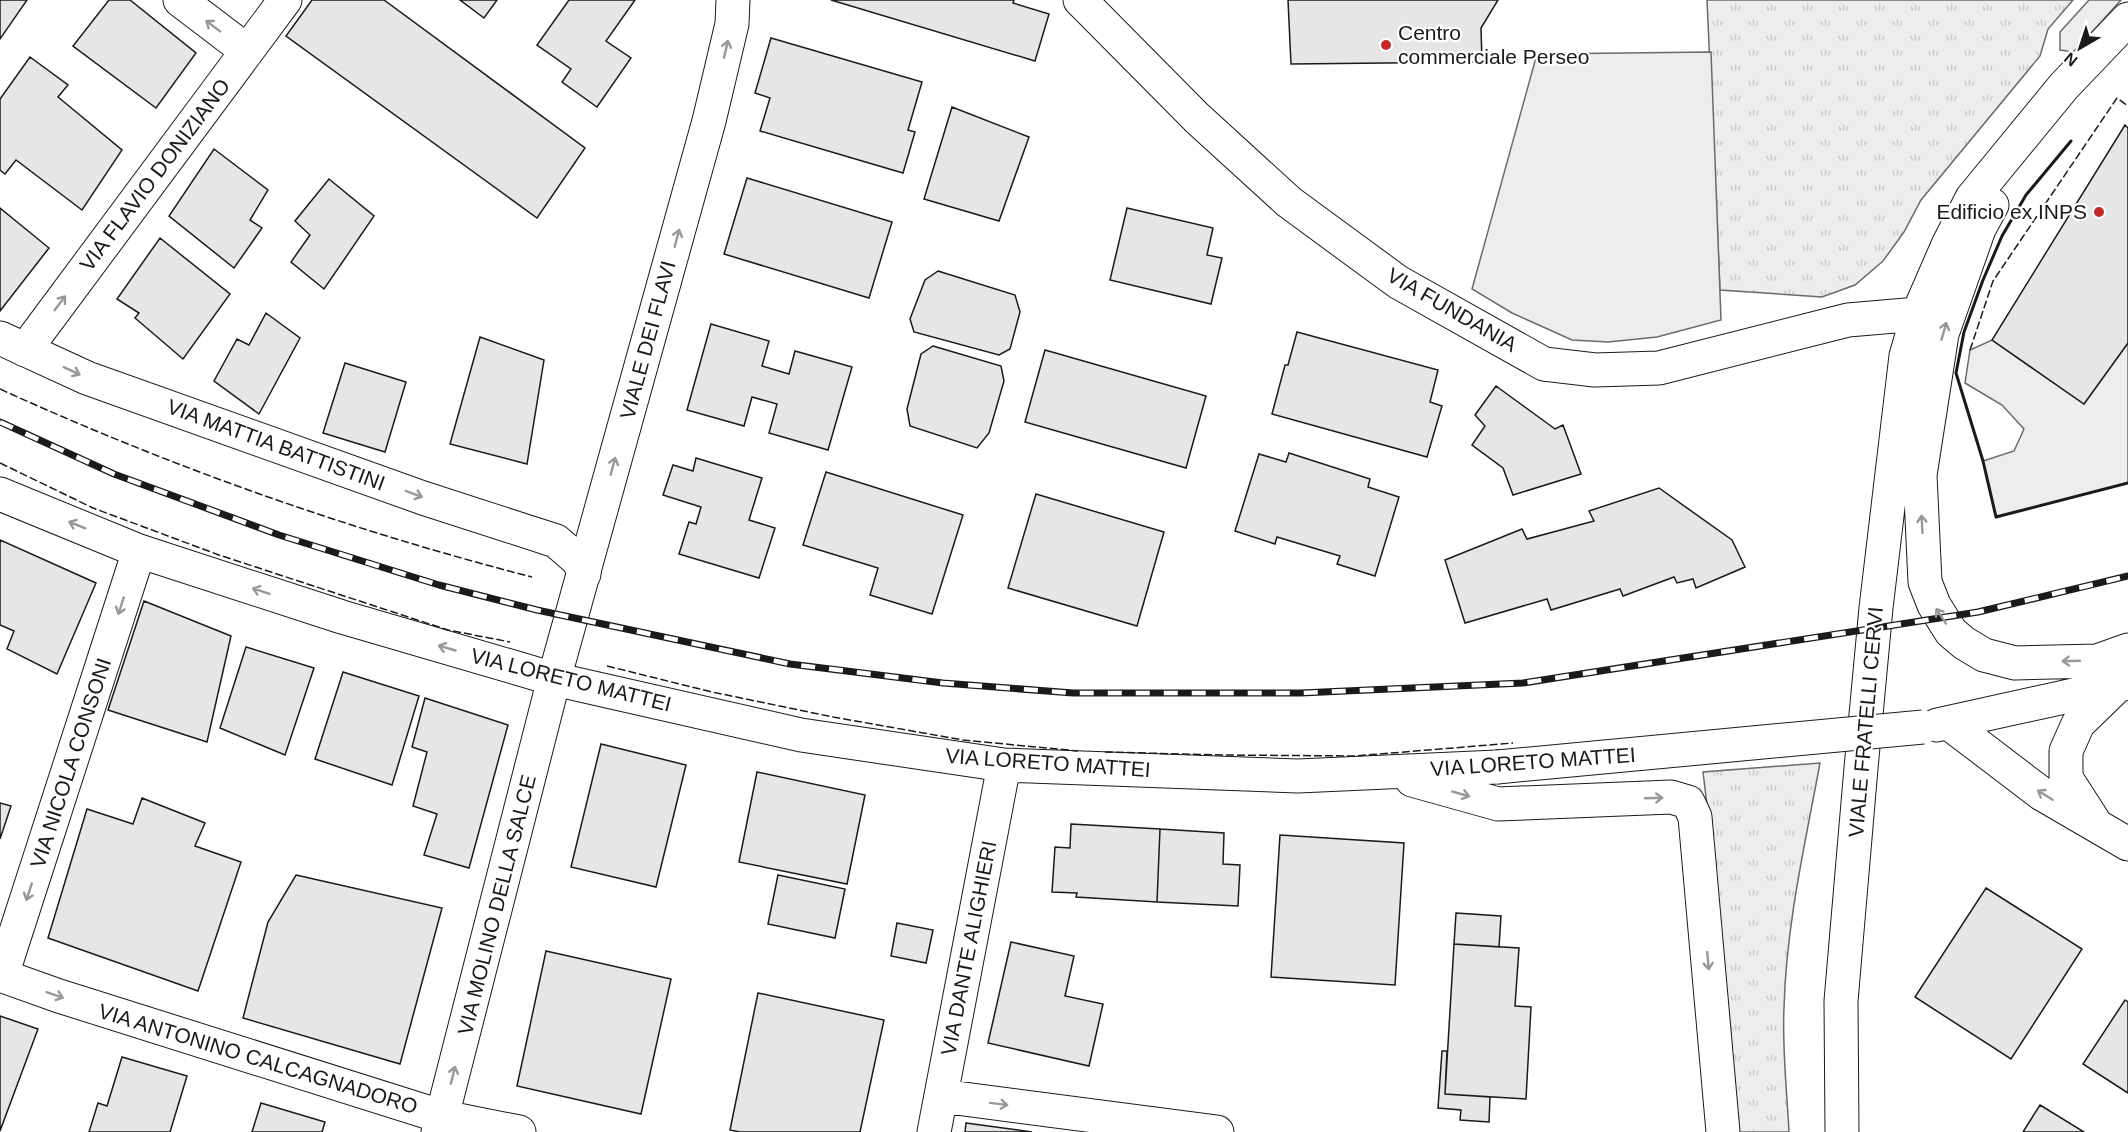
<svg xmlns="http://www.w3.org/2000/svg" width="2128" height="1132" font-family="Arial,sans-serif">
	<defs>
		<pattern id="grass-tufts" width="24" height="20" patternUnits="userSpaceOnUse" patternTransform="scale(1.5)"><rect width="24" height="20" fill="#ededed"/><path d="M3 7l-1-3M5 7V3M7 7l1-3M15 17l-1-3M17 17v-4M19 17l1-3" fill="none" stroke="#cbcbcb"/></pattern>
	</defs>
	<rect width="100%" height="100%" fill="#fff"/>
	<!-- grass -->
	<path fill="url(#grass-tufts)" stroke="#6a6a6a" stroke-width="1.5" d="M 1707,0 L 2073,0 L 2048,29 L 2040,56 L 1921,200 L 1904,232 L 1883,261 L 1855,285 L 1822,297 L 1720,290 Z
		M 1820,763 C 1805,844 1786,926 1784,1008 C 1782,1049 1787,1091 1789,1132 L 1738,1132 C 1730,1012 1718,892 1703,772 Z"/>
	<!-- pitch -->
	<path fill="#ededed" stroke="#6a6a6a" stroke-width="1.5" d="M 2089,0 L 2121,0 L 2074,52 L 2060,50 L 2060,32 Z
		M 1711,52 L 1721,320 L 1657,337 L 1608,342 L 1572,340 L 1512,313 L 1472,289 L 1537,54 Z
		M 1992,340 L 2084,404 L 2128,343 L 2128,483 L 1996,517 L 1983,461 L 2014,451 L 2024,429 L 2002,405 L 1965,383 L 1970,350 Z"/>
	<!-- building -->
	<path fill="#e6e6e6" stroke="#1a1a1a" stroke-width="1.5" d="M 0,0 L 27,0 L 0,39 Z
		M 109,0 L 130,0 L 196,53 L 156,108 L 73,46 Z
		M 312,0 L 384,0 L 585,148 L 537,218 L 286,36 Z
		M 460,0 L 497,0 L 484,18 Z
		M 569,0 L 635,0 L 606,41 L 631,58 L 597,107 L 562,82 L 571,69 L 537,45 Z
		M 831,0 L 1014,0 L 1013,3 L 1049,14 L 1035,61 Z
		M 1288,0 L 1498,0 L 1481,28 L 1482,62 L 1291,64 Z
		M 771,38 L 922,82 L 908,130 L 915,132 L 903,173 L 760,131 L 770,98 L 755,93 Z
		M 30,57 L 68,85 L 58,97 L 122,150 L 82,210 L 16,160 L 5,174 L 0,170 L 0,99 Z
		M 952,107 L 1029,137 L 999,221 L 924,199 Z
		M 2125,125 L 2128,128 L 2128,343 L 2084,404 L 1992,340 Z
		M 214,149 L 268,190 L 250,220 L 262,228 L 234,268 L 169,216 Z
		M 747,178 L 892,222 L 869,298 L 724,254 Z
		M 329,179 L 374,216 L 324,289 L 291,262 L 310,235 L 295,221 Z
		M 0,208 L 49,248 L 0,311 Z
		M 1127,208 L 1213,228 L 1207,255 L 1222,258 L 1211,304 L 1110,280 Z
		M 160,238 L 230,294 L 183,359 L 135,318 L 139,313 L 117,299 Z
		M 938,271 L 1015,295 L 1020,312 L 1010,349 L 999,355 L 914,332 L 910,319 L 925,280 Z
		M 266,313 L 300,338 L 259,414 L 214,381 L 237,339 L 249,345 Z
		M 711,324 L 769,341 L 762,366 L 789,374 L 795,351 L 852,367 L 828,450 L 769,433 L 777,404 L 752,397 L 744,426 L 687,410 Z
		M 1297,332 L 1438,370 L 1430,402 L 1442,406 L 1427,457 L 1272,414 L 1285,365 L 1288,365 Z
		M 480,337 L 544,360 L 527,464 L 450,444 Z
		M 933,346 L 1001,366 L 1004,381 L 989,433 L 977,448 L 910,426 L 907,409 L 921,354 Z
		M 1045,350 L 1206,396 L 1186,468 L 1025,422 Z
		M 345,363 L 406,382 L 385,452 L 323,433 Z
		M 1496,386 L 1555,429 L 1563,425 L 1581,474 L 1513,495 L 1503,468 L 1472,445 L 1485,426 L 1475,415 Z
		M 1289,453 L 1370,479 L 1368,487 L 1399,497 L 1375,576 L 1337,564 L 1340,556 L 1277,537 L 1275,544 L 1235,531 L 1259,454 L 1286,462 Z
		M 696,458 L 762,478 L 749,520 L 775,528 L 759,578 L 679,554 L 689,522 L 696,524 L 701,507 L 663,495 L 673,465 L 693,471 Z
		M 826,472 L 963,515 L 932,614 L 870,595 L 878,568 L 803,545 Z
		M 1659,488 L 1732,540 L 1745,567 L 1696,588 L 1693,579 L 1677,583 L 1674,577 L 1623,596 L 1620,589 L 1551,610 L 1547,599 L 1465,623 L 1445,560 L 1522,529 L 1527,539 L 1594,521 L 1589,511 Z
		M 1036,494 L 1164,532 L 1137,626 L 1008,588 Z
		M 0,540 L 96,583 L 57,674 L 7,649 L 14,631 L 0,625 Z
		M 144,601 L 231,636 L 207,742 L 108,710 Z
		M 246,647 L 314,668 L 285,755 L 220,728 Z
		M 343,672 L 419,696 L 392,785 L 315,759 Z
		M 425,698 L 508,725 L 469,868 L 424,855 L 437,814 L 413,806 L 427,752 L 412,747 Z
		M 601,744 L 686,765 L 656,887 L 571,867 Z
		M 757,772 L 865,795 L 847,884 L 739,862 Z
		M 142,798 L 205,823 L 195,846 L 241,862 L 198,991 L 48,938 L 87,809 L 133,824 Z
		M 0,803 L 11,806 L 0,839 Z
		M 1071,824 L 1160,829 L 1157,902 L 1076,897 L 1077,893 L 1052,892 L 1055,847 L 1070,848 Z
		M 1160,829 L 1224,833 L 1223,864 L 1240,865 L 1238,906 L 1157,902 Z
		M 1280,835 L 1404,843 L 1395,985 L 1271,977 Z
		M 296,875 L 442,908 L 400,1064 L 243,1018 L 268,922 Z
		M 778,875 L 845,889 L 835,938 L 768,924 Z
		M 1986,888 L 2082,949 L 2011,1059 L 1915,997 Z
		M 1456,913 L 1501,916 L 1499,947 L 1454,944 Z
		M 897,923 L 933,930 L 926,963 L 891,956 Z
		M 1011,942 L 1074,956 L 1065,996 L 1103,1004 L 1089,1066 L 988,1043 Z
		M 1454,944 L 1519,948 L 1515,1006 L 1531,1007 L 1526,1099 L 1445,1094 Z
		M 546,951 L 671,979 L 641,1114 L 517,1086 Z
		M 758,993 L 884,1020 L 860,1132 L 740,1132 L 730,1130 Z
		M 2125,1000 L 2128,1002 L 2128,1093 L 2083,1064 Z
		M 0,1016 L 38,1029 L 0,1131 Z
		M 1442,1051 L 1447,1051 L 1445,1094 L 1490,1097 L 1489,1122 L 1460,1120 L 1461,1110 L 1438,1108 Z
		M 122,1057 L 187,1076 L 170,1132 L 89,1132 L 98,1103 L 107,1106 Z
		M 261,1103 L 325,1122 L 322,1132 L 252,1132 Z
		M 2040,1105 L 2084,1132 L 2023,1132 Z
		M 966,1123 L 1032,1132 L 965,1132 Z"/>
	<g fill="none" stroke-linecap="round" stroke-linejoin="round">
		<!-- minor casing -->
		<g stroke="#1a1a1a" stroke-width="35">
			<path id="minor" d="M 180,0 L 247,51
				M 1080,0 L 1197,118 L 1289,202 L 1398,282 L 1544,364 L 1595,370 L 1659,368 L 1848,320 L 1918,314
				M 1992,205 L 1979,229 L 1942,334 L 1920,475 L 1925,582 L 1934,605 L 1951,632 L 1964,643 L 1984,655 L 2015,663 L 2097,661 L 2128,650
				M 0,338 L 87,378 L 423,498 L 556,541 L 579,561 L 584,574
				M 25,350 L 285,0
				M 0,494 L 139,551 L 342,617 L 554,679 L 801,735 L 1004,765 L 1298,776 L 1497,767
				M 1950,724 L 2042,794 L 2128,844
				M 1937,725 L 2128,683
				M 1412,780 L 1498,804 L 1671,797 L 1688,802 L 1695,817 L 1723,1132
				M 2093,820 L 2066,778 L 2066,751 L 2078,724 L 2117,686
				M 0,975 L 59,996 L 443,1117 L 519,1132
				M 2,975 L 139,551
				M 941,1096 L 1217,1132
				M 934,1132 L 1004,765
				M 1842,1132 L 1841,1001 L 1861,768 L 1876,608 L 1906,356 L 1918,314 L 1948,245 L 1972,198 L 2064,86 L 2128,19"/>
		</g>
		<!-- major casing -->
		<g stroke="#1a1a1a" stroke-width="35">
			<path id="major" d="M 438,1132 L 554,679 L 709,121 L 732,24 L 733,0"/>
		</g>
		<!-- minor -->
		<use href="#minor" stroke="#fff" stroke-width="33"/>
		<!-- major -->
		<use href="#major" stroke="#fff" stroke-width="33"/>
		<!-- rail casing -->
		<g stroke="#1a1a1a" stroke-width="7">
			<path id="rail" d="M 0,422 L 114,474 L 279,535 L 439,585 L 537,610 L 790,664 L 943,683 L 1073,693 L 1301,693 L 1523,683 L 1978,612 L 2128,576"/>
		</g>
		<!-- rail -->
		<use href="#rail" stroke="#fff" stroke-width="4.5" stroke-dasharray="14" stroke-linecap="butt"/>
		<!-- minor-bridge casing -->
		<g stroke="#1a1a1a" stroke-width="35" stroke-linecap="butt">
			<path id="minor-bridge" d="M 1497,767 L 1923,727"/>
		</g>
		<!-- minor-bridge -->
		<use href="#minor-bridge" stroke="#fff" stroke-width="33"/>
		<!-- fence -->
		<path stroke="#1a1a1a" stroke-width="1.5" stroke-dasharray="8 3" stroke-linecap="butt" d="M 1970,350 L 1993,281 L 2117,98 L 2128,106
			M 0,389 C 171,467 349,530 532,577
			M 0,463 L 93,508 L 219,555 L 448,630 L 510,642
			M 607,666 L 712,692 L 833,717 L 963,740 L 1078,751
			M 1105,752 L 1220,755 L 1355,756 L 1513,743"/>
		<!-- wall -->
		<path stroke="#1a1a1a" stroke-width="3" d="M 2071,141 L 2026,195 L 2002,236 L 1983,280 L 1964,332 L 1956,373 L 1983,461 L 1996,517 L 2128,483"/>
	</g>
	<!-- one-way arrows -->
	<defs><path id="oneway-shaft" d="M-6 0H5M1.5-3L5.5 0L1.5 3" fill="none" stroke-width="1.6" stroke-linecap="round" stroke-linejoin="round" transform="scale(1.5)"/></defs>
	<g stroke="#989898">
		<use href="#oneway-shaft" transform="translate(213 26) rotate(-143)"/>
		<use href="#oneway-shaft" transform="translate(726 49) rotate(-77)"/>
		<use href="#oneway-shaft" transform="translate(677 238) rotate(-75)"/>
		<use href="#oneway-shaft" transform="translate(60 303) rotate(-53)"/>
		<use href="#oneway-shaft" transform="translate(1944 331) rotate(-74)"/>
		<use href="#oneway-shaft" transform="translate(72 371) rotate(25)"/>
		<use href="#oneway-shaft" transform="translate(613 466) rotate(-75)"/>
		<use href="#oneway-shaft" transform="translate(414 494) rotate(20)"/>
		<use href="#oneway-shaft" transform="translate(1922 524) rotate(-93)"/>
		<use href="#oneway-shaft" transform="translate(77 525) rotate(-158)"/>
		<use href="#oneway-shaft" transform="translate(261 591) rotate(-162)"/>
		<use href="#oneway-shaft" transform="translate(121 606) rotate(108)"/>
		<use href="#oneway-shaft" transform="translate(1941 616) rotate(-123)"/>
		<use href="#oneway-shaft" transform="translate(447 648) rotate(-164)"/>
		<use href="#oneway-shaft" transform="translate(2071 661) rotate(178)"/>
		<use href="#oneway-shaft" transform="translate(1461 794) rotate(16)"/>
		<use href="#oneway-shaft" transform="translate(2045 795) rotate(-148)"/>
		<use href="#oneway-shaft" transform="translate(1654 798) rotate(-2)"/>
		<use href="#oneway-shaft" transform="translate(29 892) rotate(108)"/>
		<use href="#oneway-shaft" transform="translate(1708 961) rotate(85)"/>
		<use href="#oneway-shaft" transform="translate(55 995) rotate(19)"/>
		<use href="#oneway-shaft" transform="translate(453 1075) rotate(-76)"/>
		<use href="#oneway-shaft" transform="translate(999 1104) rotate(7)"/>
	</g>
	<!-- markers -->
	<g fill="#c62828" stroke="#fff" stroke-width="2">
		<circle cx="1386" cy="45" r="6"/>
		<circle cx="2099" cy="212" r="6"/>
	</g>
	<g text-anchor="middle" stroke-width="4.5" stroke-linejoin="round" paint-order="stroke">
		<!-- poi labels -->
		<g font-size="21" fill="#1a1a1a" stroke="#fff" text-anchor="start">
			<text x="1398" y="40">Centro<tspan x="1398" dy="24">commerciale Perseo</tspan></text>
			<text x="2087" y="219" text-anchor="end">Edificio ex INPS</text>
		</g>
		<!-- street labels -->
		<g font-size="21" fill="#1a1a1a" stroke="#fff">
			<text transform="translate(155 175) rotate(-53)" y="7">VIA FLAVIO DONIZIANO</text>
			<text transform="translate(1452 310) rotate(30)" y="7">VIA FUNDANIA</text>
			<text transform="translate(648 340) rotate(-75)" y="7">VIALE DEI FLAVI</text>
			<text transform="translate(276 445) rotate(20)" y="7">VIA MATTIA BATTISTINI</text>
			<text transform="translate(571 680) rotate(14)" y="7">VIA LORETO MATTEI</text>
			<text transform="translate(1866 722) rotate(-85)" y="7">VIALE FRATELLI CERVI</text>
			<text transform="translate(1533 762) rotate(-4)" y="7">VIA LORETO MATTEI</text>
			<text transform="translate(71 763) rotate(-72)" y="7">VIA NICOLA CONSONI</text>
			<text transform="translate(1048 763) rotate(4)" y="7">VIA LORETO MATTEI</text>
			<text transform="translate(497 905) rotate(-76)" y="7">VIA MOLINO DELLA SALCE</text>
			<text transform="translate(969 948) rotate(-79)" y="7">VIA DANTE ALIGHIERI</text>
			<text transform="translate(258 1059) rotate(17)" y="7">VIA ANTONINO CALCAGNADORO</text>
		</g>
	</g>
	<!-- north arrow -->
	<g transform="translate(2080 48) rotate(219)" stroke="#ffffff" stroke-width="4.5" paint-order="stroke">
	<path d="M0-4.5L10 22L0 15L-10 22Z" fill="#1a1a1a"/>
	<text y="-9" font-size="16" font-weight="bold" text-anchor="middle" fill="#1a1a1a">N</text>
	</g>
</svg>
